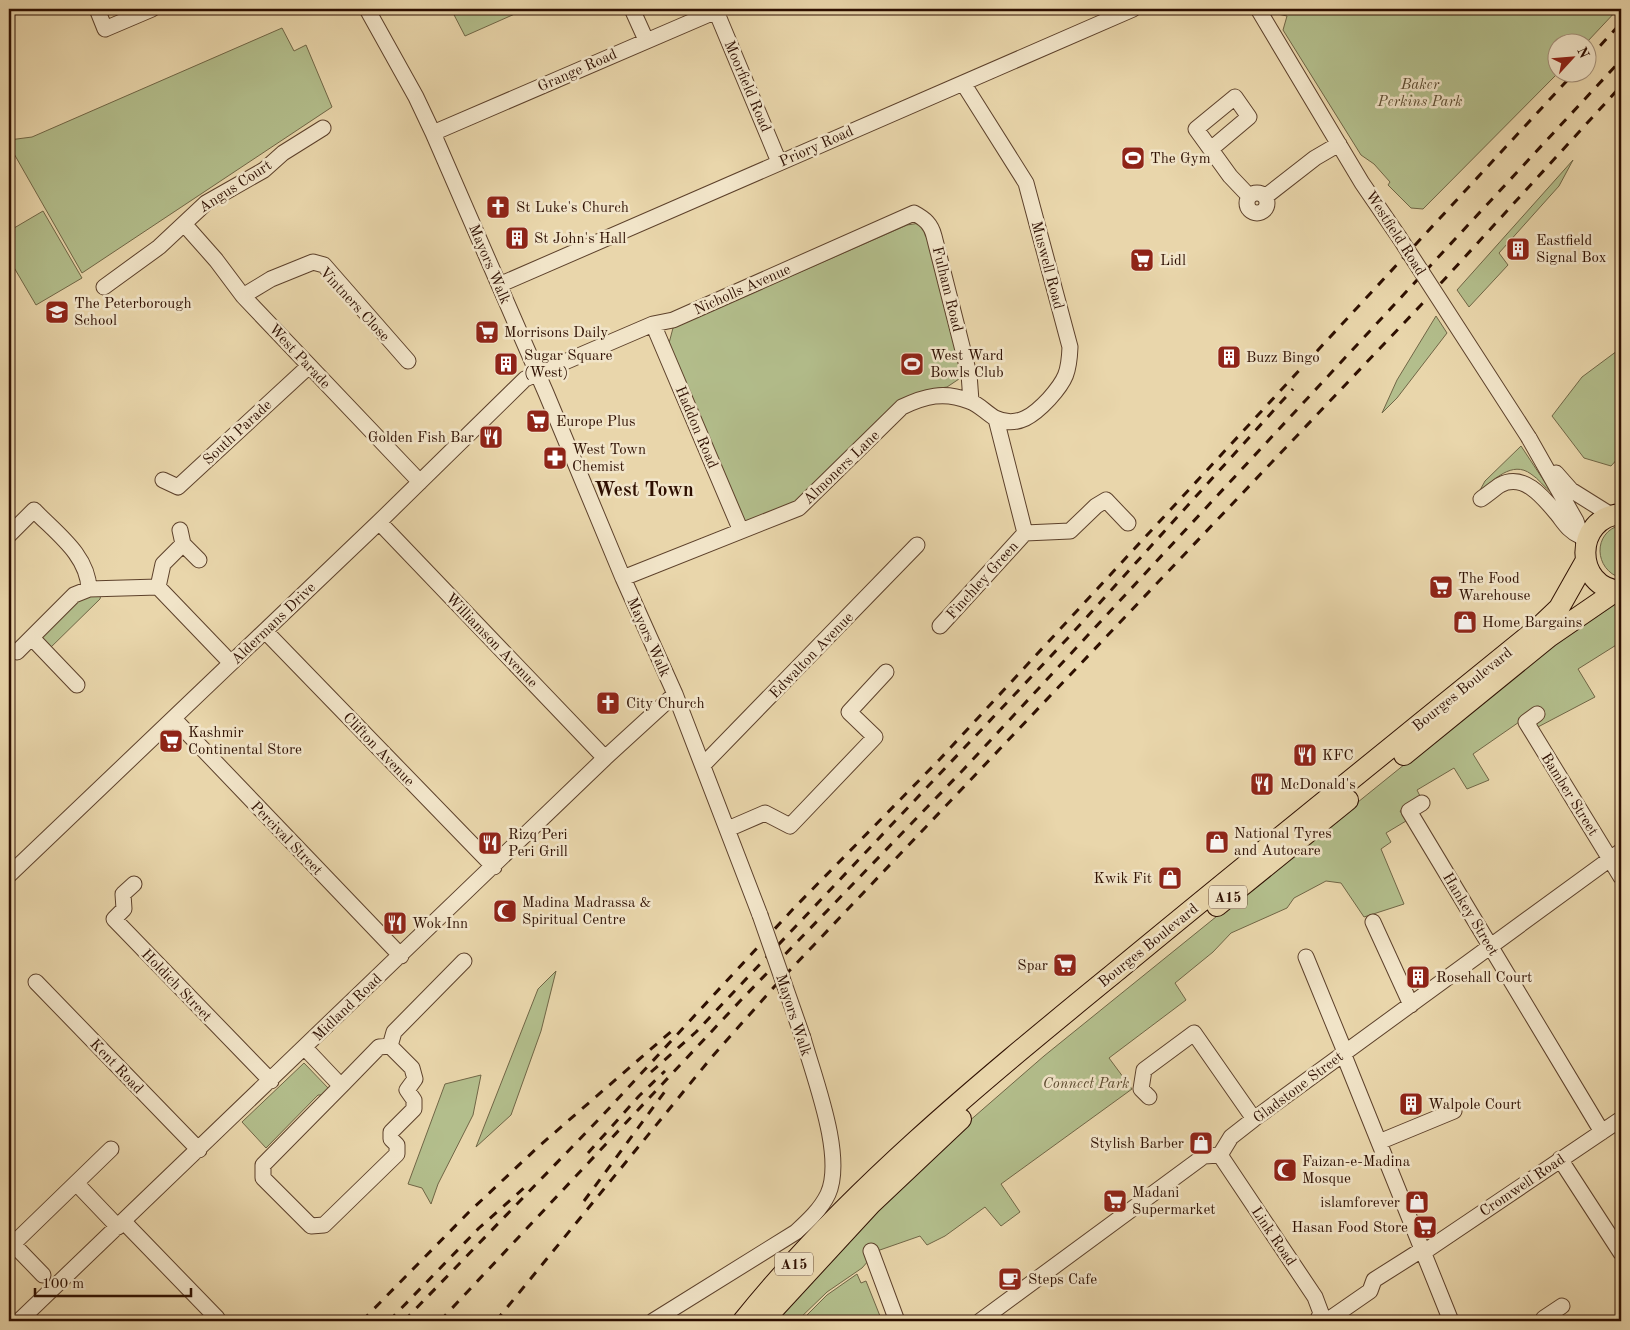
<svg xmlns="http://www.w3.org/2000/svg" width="1630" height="1330" font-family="'Old Standard TT',serif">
	<rect width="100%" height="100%" fill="#e9d6ab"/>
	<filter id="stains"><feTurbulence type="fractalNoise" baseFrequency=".004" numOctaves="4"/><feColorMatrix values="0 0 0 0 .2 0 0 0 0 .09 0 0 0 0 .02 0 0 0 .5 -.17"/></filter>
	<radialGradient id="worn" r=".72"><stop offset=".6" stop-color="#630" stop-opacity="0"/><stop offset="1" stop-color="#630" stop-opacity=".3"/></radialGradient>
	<!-- green -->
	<path fill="#b3be8c" stroke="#706646" d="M 451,9 L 526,9 L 465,36 Z
		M 1270,9 L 1618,9 L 1587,42 L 1558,42 L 1558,73 L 1423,209 L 1411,208 L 1388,185 L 1390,182 L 1374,164 L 1361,155 L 1283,30 L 1287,16 L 1273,13 Z
		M 282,28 L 294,51 L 306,45 L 332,107 L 82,273 L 9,145 L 9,140 L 32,137 Z
		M 1573,160 L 1559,186 L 1499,253 L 1508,265 L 1469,307 L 1457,290 Z
		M 43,211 L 82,278 L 36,305 L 9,259 L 9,231 Z
		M 920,223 L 928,235 L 962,368 L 959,379 L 947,387 L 933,389 L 795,502 L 743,523 L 668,347 L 673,328 L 907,225 Z
		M 1436,316 L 1447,333 L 1397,398 L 1382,413 L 1397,380 Z
		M 1621,348 L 1621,455 L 1611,466 L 1584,458 L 1552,416 L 1582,377 Z
		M 1521,446 L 1552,493 C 1544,487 1539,479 1531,474 C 1512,460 1494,480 1479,492 L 1485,481 Z
		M 1621,525 L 1621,578 C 1594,570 1592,532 1621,525 Z
		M 102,590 L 100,599 L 47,651 L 35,638 L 75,596 Z
		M 1617,603 L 1621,611 L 1621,642 L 1578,669 L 1595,697 L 1536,728 L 1540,716 L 1535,711 L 1473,754 L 1489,780 L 1467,789 L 1454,768 L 1417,790 L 1421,798 L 1400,811 L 1406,821 L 1386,833 L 1391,842 L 1381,849 L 1404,904 L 1364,917 L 1341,883 L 1326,881 L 1294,898 L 1287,908 L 1231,933 L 1213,952 L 1175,983 L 1186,1000 L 1109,1058 L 1132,1089 L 1001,1184 L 1020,1212 L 1001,1226 L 985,1207 L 945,1236 L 927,1245 L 920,1236 L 877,1251 L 862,1268 L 827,1292 L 797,1321 L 770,1321 L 944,1143 L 1044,1056 L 1499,688 L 1588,619 Z
		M 556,971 L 541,1031 L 511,1115 L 476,1147 L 538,989 Z
		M 304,1063 L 330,1090 L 324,1095 L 318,1095 L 266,1148 L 242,1122 Z
		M 481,1075 L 473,1115 L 438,1184 L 431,1204 L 422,1188 L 408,1184 L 445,1084 Z
		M 857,1274 L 861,1283 L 866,1281 L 882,1321 L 801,1321 L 827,1295 Z"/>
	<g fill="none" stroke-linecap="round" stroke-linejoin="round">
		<!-- minor casing -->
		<g stroke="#5d412b" stroke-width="17">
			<path id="minor" d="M 97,9 L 105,29 L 152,9
				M 367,9 L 416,97 L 433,133 L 546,393 L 623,578 L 675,694 L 760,915
				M 632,9 L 646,40
				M 1258,9 L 1362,183 L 1399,237
				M 716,11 L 779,162
				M 433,133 L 721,9
				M 1211,149 L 1249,117 L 1235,97 L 1196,129 L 1230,176 L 1249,196
				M1247 203a10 10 0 1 1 20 0a10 10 0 1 1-20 0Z
				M 1265,197 L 1315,158 L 1339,144
				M 185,225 L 216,260 L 243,296 L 420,482
				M 499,285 L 1133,9
				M 104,287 L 159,247 L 206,203 L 264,170 L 283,153 L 323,128
				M 243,296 L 271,279 L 313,262 L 324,265 L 408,361
				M 653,324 L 741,531
				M 996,419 L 1025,533
				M 1529,438 L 1576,521 L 1582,538
				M 1556,473 L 1571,490 L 1611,515
				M 163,480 L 178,487 L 309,366
				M 1481,499 C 1487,495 1494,489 1500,485 C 1524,472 1544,498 1558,515 C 1565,524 1569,531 1580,536
				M 379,522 L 605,758
				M 180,530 L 183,544 L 199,560
				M 9,535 L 34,510 C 56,533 88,555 89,589
				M 623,578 L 799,508 L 902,407 C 925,396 944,391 969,401 C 979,404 986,413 995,418 C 1018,429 1035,414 1049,399 C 1066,380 1069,372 1070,347 L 1026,183 L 963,83
				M 158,587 L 163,564 L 183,544
				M 940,626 L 1025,533 L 1070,531 L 1096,506 L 1106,500 L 1128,523
				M 265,631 L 494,867
				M 32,638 L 77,685
				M 17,652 L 74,595 L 89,589 L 158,587 L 231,663
				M 1537,714 L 1526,722 L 1621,877
				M 174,719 L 401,956
				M 704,764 L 917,545
				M 1422,803 L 1409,811 L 1602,1132
				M 728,829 L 765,813 L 790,826 L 875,737 L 849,712 L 886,672
				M 9,875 L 379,522 L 525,379 L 653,324 L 673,320 L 914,213 C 925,219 931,224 934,236 L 969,374 L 971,401
				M 134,884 L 123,894 L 124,909 L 114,919 L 271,1081
				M 1373,922 L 1411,1005
				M 1306,957 L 1345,1052
				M 36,982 L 199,1150
				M 390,1046 L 394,1032 L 464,961
				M 305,1048 L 341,1086 L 263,1165 L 263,1178 L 311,1226 L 324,1225 L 397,1154 L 397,1145 L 391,1139 L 391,1132 L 414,1109 L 414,1100 L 407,1090 L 415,1079 L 412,1068 L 390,1046 L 379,1047 L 341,1086
				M 1343,1053 L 1451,1321
				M 1149,1097 L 1141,1089 L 1144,1070 L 1194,1033 L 1254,1119
				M 1379,1142 L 1454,1111
				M 1220,1155 L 1231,1137 L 1254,1119 L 1621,851
				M 1220,1155 L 1315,1297 L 1321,1313 L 1317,1321
				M 1560,1159 L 1621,1253
				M 76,1183 L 118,1227
				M 124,1222 L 217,1318
				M 871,1251 L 897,1321
				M 1424,1252 L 1621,1119
				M 43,1275 L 13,1244 L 111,1149
				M 1319,1318 L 1331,1318 L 1370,1291 L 1374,1280 L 1423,1249
				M 19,1321 L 605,758 L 675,694
				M 653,1321 L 796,1232 C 808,1221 821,1209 828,1194 C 845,1156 814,1078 803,1038
				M 980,1321 L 1204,1156 L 1220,1155
				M 1545,1321 L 1544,1318 L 1562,1306"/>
		</g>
		<!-- major casing -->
		<g stroke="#2e0f00" stroke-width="22">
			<path id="major" d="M 1621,514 C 1574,517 1573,588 1621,591
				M 1404,755 L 1549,637 L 1616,591
				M 1217,906 L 1348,800
				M 743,1321 C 850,1188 986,1078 1118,970 C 1257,855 1398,742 1538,628 L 1559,608 L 1585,562
				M 763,1321 L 871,1204 L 961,1119"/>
		</g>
		<!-- minor -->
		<use href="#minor" stroke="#f1e4c8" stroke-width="15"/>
		<!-- major -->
		<use href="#major" stroke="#e9d6ab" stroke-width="20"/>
		<!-- rail -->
		<path stroke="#2e0f00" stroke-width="3" stroke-dasharray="9 9" stroke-linecap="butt" d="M 1588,59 L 1621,23
			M 651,1072 L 696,1032 L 1067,639 L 1293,389
			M 588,1153 L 639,1096 L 665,1071
			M 584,1201 L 669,1086
			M 362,1321 L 468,1213 L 538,1147 L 674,1029
			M 389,1321 L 479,1228 L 525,1187
			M 404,1321 L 601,1117 L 794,908 L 940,759 L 1575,72
			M 440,1321 L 742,999 L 963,770 L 1621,60
			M 496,1321 L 711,1058 L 774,987 L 1421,305 L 1621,86"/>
		<!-- minor-bridge casing -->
		<g stroke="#5d412b" stroke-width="17" stroke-linecap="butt">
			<path id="minor-bridge" d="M 1399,237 L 1529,438
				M 760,915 L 803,1038"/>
		</g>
		<!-- minor-bridge -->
		<use href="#minor-bridge" stroke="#f1e4c8" stroke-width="15"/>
	</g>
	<!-- icons -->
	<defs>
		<g id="stadium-square" transform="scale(1.25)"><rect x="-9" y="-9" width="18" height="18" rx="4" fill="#8f2418" stroke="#f1e4c8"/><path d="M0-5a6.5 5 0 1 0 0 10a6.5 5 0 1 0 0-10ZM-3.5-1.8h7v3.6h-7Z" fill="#fff"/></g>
		<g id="church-square" transform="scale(1.25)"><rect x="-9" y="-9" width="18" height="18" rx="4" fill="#8f2418" stroke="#f1e4c8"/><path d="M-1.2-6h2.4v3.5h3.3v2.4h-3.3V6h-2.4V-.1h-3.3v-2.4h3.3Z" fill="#fff"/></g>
		<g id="building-square" transform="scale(1.25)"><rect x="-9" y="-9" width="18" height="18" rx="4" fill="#8f2418" stroke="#f1e4c8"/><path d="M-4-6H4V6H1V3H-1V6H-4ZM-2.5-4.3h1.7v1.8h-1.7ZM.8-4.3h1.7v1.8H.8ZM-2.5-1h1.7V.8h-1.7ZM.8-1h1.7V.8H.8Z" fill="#fff"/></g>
		<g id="supermarket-square" transform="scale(1.25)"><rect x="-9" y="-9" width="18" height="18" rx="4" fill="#8f2418" stroke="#f1e4c8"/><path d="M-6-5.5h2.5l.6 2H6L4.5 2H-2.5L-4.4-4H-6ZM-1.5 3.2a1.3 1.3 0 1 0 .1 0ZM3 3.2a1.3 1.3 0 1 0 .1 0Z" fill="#fff"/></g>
		<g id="school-square" transform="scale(1.25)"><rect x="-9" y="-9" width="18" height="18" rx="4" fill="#8f2418" stroke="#f1e4c8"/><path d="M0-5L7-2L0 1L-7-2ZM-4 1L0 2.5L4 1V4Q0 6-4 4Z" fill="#fff"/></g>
		<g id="restaurant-square" transform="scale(1.25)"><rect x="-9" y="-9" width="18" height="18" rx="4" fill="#8f2418" stroke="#f1e4c8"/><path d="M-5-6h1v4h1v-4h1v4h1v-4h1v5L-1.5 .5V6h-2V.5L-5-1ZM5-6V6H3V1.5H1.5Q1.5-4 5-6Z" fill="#fff"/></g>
		<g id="pharmacy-square" transform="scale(1.25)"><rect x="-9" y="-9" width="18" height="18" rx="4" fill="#8f2418" stroke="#f1e4c8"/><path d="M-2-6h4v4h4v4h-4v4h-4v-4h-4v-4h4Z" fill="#fff"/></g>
		<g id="shop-square" transform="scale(1.25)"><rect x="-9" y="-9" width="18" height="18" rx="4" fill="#8f2418" stroke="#f1e4c8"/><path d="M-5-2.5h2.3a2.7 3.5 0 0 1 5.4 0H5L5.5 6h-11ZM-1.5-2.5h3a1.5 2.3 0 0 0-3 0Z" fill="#fff"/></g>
		<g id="mosque-square" transform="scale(1.25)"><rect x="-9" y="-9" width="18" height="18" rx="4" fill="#8f2418" stroke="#f1e4c8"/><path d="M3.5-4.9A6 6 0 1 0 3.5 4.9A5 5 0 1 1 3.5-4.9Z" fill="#fff"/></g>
		<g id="cafe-square" transform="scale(1.25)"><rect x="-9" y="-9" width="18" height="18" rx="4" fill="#8f2418" stroke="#f1e4c8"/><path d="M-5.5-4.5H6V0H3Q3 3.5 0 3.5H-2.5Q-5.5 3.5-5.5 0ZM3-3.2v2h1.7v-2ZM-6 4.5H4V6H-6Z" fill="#fff"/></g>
	</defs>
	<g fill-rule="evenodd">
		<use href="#stadium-square" x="1133" y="158"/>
		<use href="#church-square" x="498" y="207"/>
		<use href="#building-square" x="517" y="238"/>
		<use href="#building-square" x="1518" y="249"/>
		<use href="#supermarket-square" x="1142" y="260"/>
		<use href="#school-square" x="57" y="312"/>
		<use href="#supermarket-square" x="487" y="332"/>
		<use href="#building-square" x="1229" y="357"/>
		<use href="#building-square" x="506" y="364"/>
		<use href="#stadium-square" x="912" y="364"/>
		<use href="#supermarket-square" x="538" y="421"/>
		<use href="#restaurant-square" x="491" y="437"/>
		<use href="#pharmacy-square" x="555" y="458"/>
		<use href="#supermarket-square" x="1441" y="587"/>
		<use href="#shop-square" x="1465" y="622"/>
		<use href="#church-square" x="608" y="703"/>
		<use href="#supermarket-square" x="171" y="741"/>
		<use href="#restaurant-square" x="1305" y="755"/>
		<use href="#restaurant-square" x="1262" y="784"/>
		<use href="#shop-square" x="1217" y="842"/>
		<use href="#restaurant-square" x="490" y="843"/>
		<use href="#shop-square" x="1170" y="878"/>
		<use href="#mosque-square" x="505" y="911"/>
		<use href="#restaurant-square" x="395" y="923"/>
		<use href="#supermarket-square" x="1065" y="965"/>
		<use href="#building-square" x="1418" y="977"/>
		<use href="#building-square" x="1411" y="1104"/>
		<use href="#shop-square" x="1201" y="1143"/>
		<use href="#mosque-square" x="1285" y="1170"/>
		<use href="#supermarket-square" x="1115" y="1201"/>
		<use href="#shop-square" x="1417" y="1202"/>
		<use href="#supermarket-square" x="1425" y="1227"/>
		<use href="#cafe-square" x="1010" y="1279"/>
	</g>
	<g text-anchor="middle" stroke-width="5" stroke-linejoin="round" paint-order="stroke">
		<!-- shield labels -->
		<g fill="#f1e4c8" stroke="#684f3c" stroke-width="1">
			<rect x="1209" y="885.5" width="38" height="23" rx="4"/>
			<rect x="775" y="1252.5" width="38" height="23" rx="4"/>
		</g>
		<g font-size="14" font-weight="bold" fill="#2e0f00">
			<text x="1228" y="902">A15</text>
			<text x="794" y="1269">A15</text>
		</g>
		<!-- street labels -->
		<g font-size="15" fill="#2e0f00" stroke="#f1e4c8">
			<text transform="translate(577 70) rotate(-24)" y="5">Grange Road</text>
			<text transform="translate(748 86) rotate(67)" y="5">Moorfield Road</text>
			<text transform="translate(816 146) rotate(-24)" y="5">Priory Road</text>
			<text transform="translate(235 186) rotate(-33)" y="5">Angus Court</text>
			<text transform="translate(1396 233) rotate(57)" y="5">Westfield Road</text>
			<text transform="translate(490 264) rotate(67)" y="5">Mayors Walk</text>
			<text transform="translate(1048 265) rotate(75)" y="5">Muswell Road</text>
			<text transform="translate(742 289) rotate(-24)" y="5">Nicholls Avenue</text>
			<text transform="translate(948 289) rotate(76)" y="5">Fulham Road</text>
			<text transform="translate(355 304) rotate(47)" y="5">Vintners Close</text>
			<text transform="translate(300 356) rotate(47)" y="5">West Parade</text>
			<text transform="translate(697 427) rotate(67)" y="5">Haddon Road</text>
			<text transform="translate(237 432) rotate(-43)" y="5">South Parade</text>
			<text transform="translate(841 467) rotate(-44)" y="5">Almoners Lane</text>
			<text transform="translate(982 580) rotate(-48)" y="5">Finchley Green</text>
			<text transform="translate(273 623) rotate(-44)" y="5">Aldermans Drive</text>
			<text transform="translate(649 637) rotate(66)" y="5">Mayors Walk</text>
			<text transform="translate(492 640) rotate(46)" y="5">Williamson Avenue</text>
			<text transform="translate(811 655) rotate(-46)" y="5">Edwalton Avenue</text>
			<text transform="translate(1462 689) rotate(-39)" y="5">Bourges Boulevard</text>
			<text transform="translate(379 749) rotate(46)" y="5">Clifton Avenue</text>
			<text transform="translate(1570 794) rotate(58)" y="5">Bamber Street</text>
			<text transform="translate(287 838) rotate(46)" y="5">Percival Street</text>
			<text transform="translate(1471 914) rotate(59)" y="5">Hankey Street</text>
			<text transform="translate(1148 945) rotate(-39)" y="5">Bourges Boulevard</text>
			<text transform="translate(177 985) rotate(46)" y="5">Holdich Street</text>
			<text transform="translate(347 1007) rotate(-44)" y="5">Midland Road</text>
			<text transform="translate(794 1015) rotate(72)" y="5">Mayors Walk</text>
			<text transform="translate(117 1066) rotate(46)" y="5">Kent Road</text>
			<text transform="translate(1298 1087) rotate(-37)" y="5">Gladstone Street</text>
			<text transform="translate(1522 1185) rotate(-34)" y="5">Cromwell Road</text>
			<text transform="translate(1274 1236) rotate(56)" y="5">Link Road</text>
		</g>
		<!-- park labels -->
		<g font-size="15" font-style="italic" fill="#5d4c31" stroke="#f1e4c8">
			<text x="1420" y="89">Baker<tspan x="1420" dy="17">Perkins Park</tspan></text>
			<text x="1086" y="1088">Connect Park</text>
		</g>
		<!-- poi labels -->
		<g font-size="15" fill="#2e0f00" stroke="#f1e4c8" text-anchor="start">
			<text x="1150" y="163">The Gym</text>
			<text x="516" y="212">St Luke's Church</text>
			<text x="534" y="243">St John's Hall</text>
			<text x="1536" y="245">Eastfield<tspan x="1536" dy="17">Signal Box</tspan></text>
			<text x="1160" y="265">Lidl</text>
			<text x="74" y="308">The Peterborough<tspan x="74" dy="17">School</tspan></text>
			<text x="504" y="337">Morrisons Daily</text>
			<text x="524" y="360">Sugar Square<tspan x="524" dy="17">(West)</tspan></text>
			<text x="930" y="360">West Ward<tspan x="930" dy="17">Bowls Club</tspan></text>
			<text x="1246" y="362">Buzz Bingo</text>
			<text x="556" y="426">Europe Plus</text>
			<text x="474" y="442" text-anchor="end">Golden Fish Bar</text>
			<text x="572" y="454">West Town<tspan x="572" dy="17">Chemist</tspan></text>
			<text x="1458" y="583">The Food<tspan x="1458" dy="17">Warehouse</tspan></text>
			<text x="1482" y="627">Home Bargains</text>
			<text x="626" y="708">City Church</text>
			<text x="188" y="737">Kashmir<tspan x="188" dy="17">Continental Store</tspan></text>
			<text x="1322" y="760">KFC</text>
			<text x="1280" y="789">McDonald's</text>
			<text x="1234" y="838">National Tyres<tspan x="1234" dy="17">and Autocare</tspan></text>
			<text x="508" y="839">Rizq Peri<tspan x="508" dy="17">Peri Grill</tspan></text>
			<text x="1152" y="883" text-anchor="end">Kwik Fit</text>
			<text x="522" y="907">Madina Madrassa &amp;<tspan x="522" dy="17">Spiritual Centre</tspan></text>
			<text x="412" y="928">Wok Inn</text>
			<text x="1048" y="970" text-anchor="end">Spar</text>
			<text x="1436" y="982">Rosehall Court</text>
			<text x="1428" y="1109">Walpole Court</text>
			<text x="1184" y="1148" text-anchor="end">Stylish Barber</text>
			<text x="1302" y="1166">Faizan-e-Madina<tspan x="1302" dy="17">Mosque</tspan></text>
			<text x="1132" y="1197">Madani<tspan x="1132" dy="17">Supermarket</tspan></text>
			<text x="1400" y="1207" text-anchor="end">islamforever</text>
			<text x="1408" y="1232" text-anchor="end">Hasan Food Store</text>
			<text x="1028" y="1284">Steps Cafe</text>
		</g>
		<!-- district labels -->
		<g font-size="20" font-weight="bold" fill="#2e0f00" stroke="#f1e4c8">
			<text x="644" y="496">West Town</text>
		</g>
	</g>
	<!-- margin -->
	<rect width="1630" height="1330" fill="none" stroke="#e9d6ab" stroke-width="30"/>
	<rect x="10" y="10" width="1610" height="1310" fill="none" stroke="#2e0f00" stroke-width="2.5"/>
	<rect x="15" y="15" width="1600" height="1300" fill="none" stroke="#2e0f00"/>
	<!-- north arrow -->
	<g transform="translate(1572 58) rotate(64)"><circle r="24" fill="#f1e4c8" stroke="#a38f78"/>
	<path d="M0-4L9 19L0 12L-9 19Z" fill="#8f2418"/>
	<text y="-8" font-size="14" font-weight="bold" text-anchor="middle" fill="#2e0f00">N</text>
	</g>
	<!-- scale -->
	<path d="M35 1288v8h156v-8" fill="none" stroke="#2e0f00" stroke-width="2.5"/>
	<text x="42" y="1288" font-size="15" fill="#2e0f00" stroke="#f1e4c8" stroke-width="4" paint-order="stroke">100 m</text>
	<rect width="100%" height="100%" filter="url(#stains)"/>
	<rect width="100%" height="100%" fill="url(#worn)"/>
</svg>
